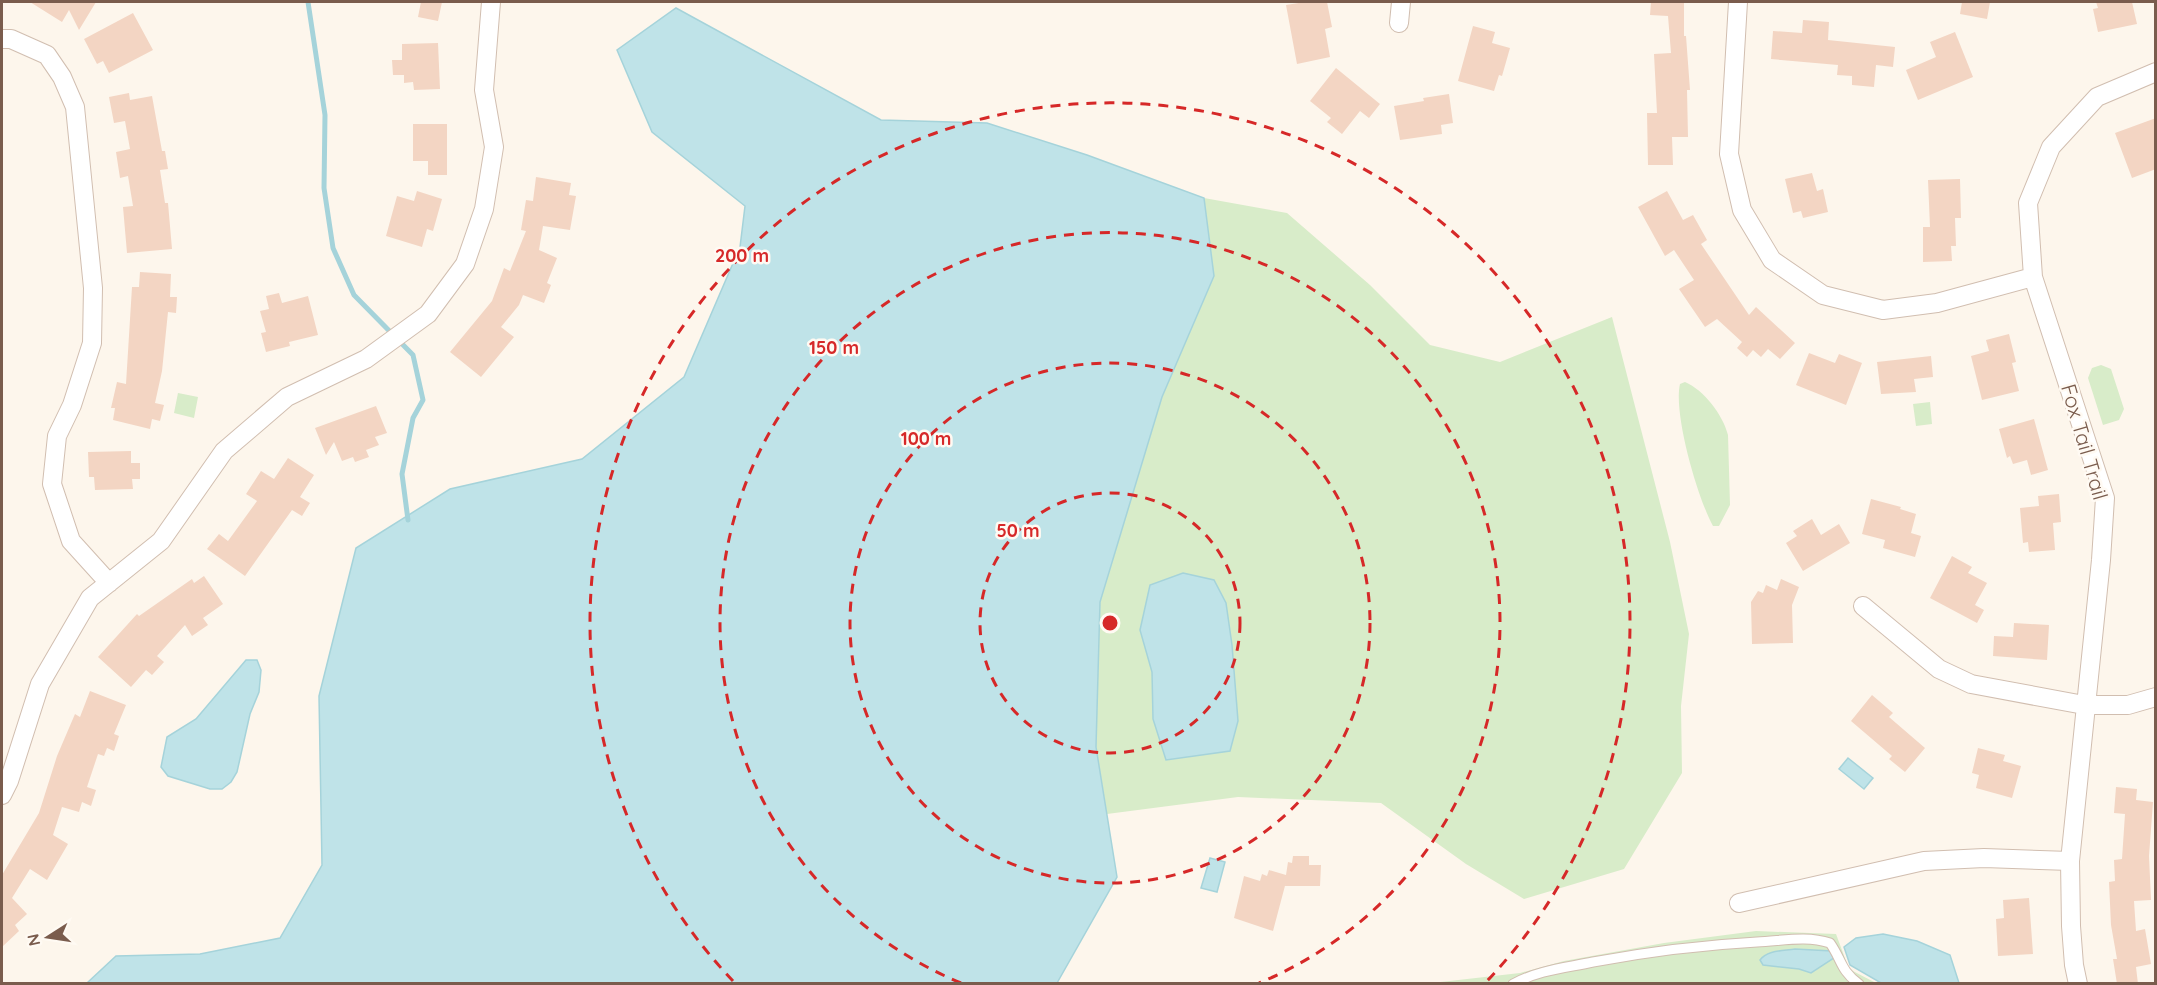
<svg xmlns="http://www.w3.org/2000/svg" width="2157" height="985" font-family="Quicksand,sans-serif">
	<rect width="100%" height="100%" fill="#fdf6ec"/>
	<!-- green -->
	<path fill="#d8ecc9" d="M 1204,198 L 1287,213 L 1370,285 L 1430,345 L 1500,362 L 1612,317 L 1670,542 L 1689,634 L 1681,706 L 1682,773 L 1624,869 L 1524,899 L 1466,864 L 1381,803 L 1238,797 L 1107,814 L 1096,747 L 1100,602 L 1162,397 L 1214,276 Z
		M 2101,365 L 2111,369 L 2124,409 L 2119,420 L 2103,425 L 2088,378 L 2092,368 Z
		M 1685,382 C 1704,390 1723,415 1728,435 L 1730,505 L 1719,526 L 1713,526 C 1698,499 1673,414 1680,384 Z
		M 178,393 L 198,397 L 194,418 L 174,413 Z
		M 1930,402 L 1932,424 L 1916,426 L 1913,404 Z
		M 1756,931 L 1836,934 L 1849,969 L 1876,983 L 1423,984 L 1520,973 L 1564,961 L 1664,943 Z"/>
	<!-- water -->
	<path fill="#bfe3e8" stroke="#a5d3da" stroke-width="1.5" d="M 676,8 L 881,120 L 987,123 L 1087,155 L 1204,198 L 1214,276 L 1162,397 L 1100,602 L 1096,747 L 1117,877 L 1057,983 L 87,983 L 116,956 L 200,954 L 280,938 L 322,865 L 319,696 L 356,548 L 450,489 L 582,459 L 684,377 L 740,247 L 745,206 L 652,132 L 617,50 Z
		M 1183,573 L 1214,580 L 1226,603 L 1232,645 L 1238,721 L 1230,751 L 1166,760 L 1153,719 L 1152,672 L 1140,630 L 1150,585 Z
		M 246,660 L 257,660 L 261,670 L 259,692 L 250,714 L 237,772 L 231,782 L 222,789 L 210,789 L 168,776 L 161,767 L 167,737 L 196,719 Z
		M 1848,758 L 1873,778 L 1864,789 L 1839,769 Z
		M 1210,858 L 1225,862 L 1217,892 L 1201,888 Z
		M 1883,934 L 1917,941 L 1950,955 L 1959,983 L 1881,983 L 1850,965 L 1844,947 L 1856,938 Z
		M 1795,949 L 1832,951 L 1834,958 L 1811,973 L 1799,969 L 1763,965 L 1760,960 C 1767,950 1783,951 1795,949 Z"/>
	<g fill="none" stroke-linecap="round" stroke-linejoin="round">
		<!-- stream -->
		<path stroke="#a5d3da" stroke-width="5" d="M 308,2 L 325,115 L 324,188 L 333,248 L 354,295 L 413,355 L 423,400 L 413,418 L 402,474 L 408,520"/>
	</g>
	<!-- building -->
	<path fill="#f3d5c3" d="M 30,2 L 96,2 L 79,30 L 69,10 L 62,22 Z
		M 421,2 L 442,2 L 438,21 L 418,17 Z
		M 1305,2 L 1327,2 L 1332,27 L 1325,29 L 1330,57 L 1297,64 L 1286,5 Z
		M 1651,2 L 1684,2 L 1684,36 L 1686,36 L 1690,90 L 1687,90 L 1688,137 L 1672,137 L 1673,165 L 1648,165 L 1647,113 L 1657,113 L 1654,54 L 1671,53 L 1668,16 L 1650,15 Z
		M 1962,2 L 1990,2 L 1987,19 L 1960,14 Z
		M 2096,2 L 2132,2 L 2137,24 L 2098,32 L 2093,9 L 2098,8 Z
		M 133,13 L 153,50 L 109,73 L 103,61 L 97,64 L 84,39 Z
		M 1803,20 L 1829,22 L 1828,40 L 1895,47 L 1893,67 L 1876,65 L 1874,87 L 1852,85 L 1852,76 L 1837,75 L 1838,65 L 1771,59 L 1773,31 L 1802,33 Z
		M 1473,26 L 1495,32 L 1492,43 L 1510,48 L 1502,76 L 1499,75 L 1494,91 L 1458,81 Z
		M 1955,32 L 1973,77 L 1918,100 L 1906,70 L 1936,57 L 1930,42 Z
		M 438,43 L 440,89 L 414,90 L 413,82 L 404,83 L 404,75 L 393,75 L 392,60 L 402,60 L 402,44 Z
		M 1336,68 L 1380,104 L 1369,118 L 1360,111 L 1342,134 L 1327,122 L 1331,118 L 1310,101 Z
		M 129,93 L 130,100 L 152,96 L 162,151 L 165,151 L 168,169 L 160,170 L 165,203 L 168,203 L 172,249 L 127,253 L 123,207 L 133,206 L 128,176 L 120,178 L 116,152 L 130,149 L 125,121 L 114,123 L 109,97 Z
		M 1449,94 L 1453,123 L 1441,125 L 1442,134 L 1400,140 L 1394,106 L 1424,101 L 1423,98 Z
		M 2156,118 L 2156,169 L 2132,178 L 2115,133 Z
		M 413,124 L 447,124 L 447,175 L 428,175 L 428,161 L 413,161 Z
		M 1812,173 L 1817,191 L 1823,189 L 1828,212 L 1803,218 L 1801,211 L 1793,213 L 1785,179 Z
		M 536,177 L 571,183 L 569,195 L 576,196 L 570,230 L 543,226 L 539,250 L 557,258 L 547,283 L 551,285 L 544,303 L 523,295 L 519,305 L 501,327 L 514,337 L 481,377 L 450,352 L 492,301 L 504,268 L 510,271 L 526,231 L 521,230 L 526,200 L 533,201 Z
		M 1960,179 L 1961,218 L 1955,218 L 1956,246 L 1951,246 L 1952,261 L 1923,262 L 1923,227 L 1930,227 L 1928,180 Z
		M 417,191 L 442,199 L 433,231 L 427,229 L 422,247 L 386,236 L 397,196 L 414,201 Z
		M 1667,191 L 1683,220 L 1693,215 L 1707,240 L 1701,244 L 1749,315 L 1756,307 L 1795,343 L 1780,359 L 1768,349 L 1761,357 L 1753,350 L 1747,357 L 1737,348 L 1742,342 L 1717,319 L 1705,327 L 1679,289 L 1694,280 L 1674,250 L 1665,256 L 1638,207 Z
		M 140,272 L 171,274 L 170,297 L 177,297 L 176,313 L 168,312 L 162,371 L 155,403 L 164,405 L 160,421 L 152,419 L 150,429 L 113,420 L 115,408 L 111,408 L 117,382 L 126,384 L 132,287 L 139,287 Z
		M 279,293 L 282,303 L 308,296 L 318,335 L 289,342 L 290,346 L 266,352 L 261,333 L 266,332 L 260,311 L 269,309 L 266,296 Z
		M 2009,334 L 2016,362 L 2012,363 L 2019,391 L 1982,400 L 1971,356 L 1989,351 L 1986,340 Z
		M 1809,353 L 1835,363 L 1839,354 L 1862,363 L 1846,405 L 1796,385 Z
		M 1931,356 L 1933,377 L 1914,379 L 1916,392 L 1881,394 L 1877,362 Z
		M 376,406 L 387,433 L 375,437 L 379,445 L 366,450 L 369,457 L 355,462 L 353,457 L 342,461 L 334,442 L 326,455 L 315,428 Z
		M 2034,419 L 2048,470 L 2031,475 L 2027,460 L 2013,464 L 2010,456 L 2007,458 L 1999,429 Z
		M 131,451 L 131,463 L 140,463 L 140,479 L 132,479 L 133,489 L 95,490 L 94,477 L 89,477 L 88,452 Z
		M 288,458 L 314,475 L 300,497 L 310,503 L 302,516 L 292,510 L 245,576 L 207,549 L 219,534 L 228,541 L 257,501 L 246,494 L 261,471 L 274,479 Z
		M 2059,494 L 2061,522 L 2053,523 L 2055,550 L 2029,552 L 2028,542 L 2023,543 L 2020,508 L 2039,506 L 2038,496 Z
		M 1871,499 L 1901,507 L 1900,509 L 1916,514 L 1911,533 L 1921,536 L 1915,557 L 1883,548 L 1885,540 L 1862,534 Z
		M 1812,519 L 1821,535 L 1839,524 L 1850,543 L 1803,571 L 1786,543 L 1797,536 L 1793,531 Z
		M 1952,556 L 1972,567 L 1968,573 L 1987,583 L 1975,605 L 1984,610 L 1977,623 L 1930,598 Z
		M 204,576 L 223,604 L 203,618 L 208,625 L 192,636 L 185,625 L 157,656 L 164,662 L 152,675 L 146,670 L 131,687 L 98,657 L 137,614 L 139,616 L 192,579 L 194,583 Z
		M 1781,579 L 1799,587 L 1792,605 L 1793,643 L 1752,644 L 1751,602 L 1758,591 L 1763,593 L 1766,585 L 1777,590 Z
		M 2014,623 L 2049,625 L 2047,660 L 1993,656 L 1994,636 L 2013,637 Z
		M 90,691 L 126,705 L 114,734 L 119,736 L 114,751 L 107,748 L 104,756 L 98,754 L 87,787 L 96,790 L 91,806 L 82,802 L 79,812 L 62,807 L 53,835 L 68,844 L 47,880 L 30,869 L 12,898 L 27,914 L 15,925 L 19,931 L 2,947 L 2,875 L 39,813 L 57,756 L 75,714 L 80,717 Z
		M 1872,695 L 1893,713 L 1889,717 L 1925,748 L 1905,772 L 1889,759 L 1892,756 L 1851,721 Z
		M 1978,748 L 2005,755 L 2003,761 L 2021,766 L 2012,798 L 1976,788 L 1979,775 L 1972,773 Z
		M 2116,787 L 2137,789 L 2136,800 L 2153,802 L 2149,856 L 2151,900 L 2134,901 L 2136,931 L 2145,929 L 2151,964 L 2136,967 L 2138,984 L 2117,984 L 2113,959 L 2117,959 L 2111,925 L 2109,882 L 2115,881 L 2114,860 L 2122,859 L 2125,814 L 2114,813 Z
		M 1293,856 L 1309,856 L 1309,865 L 1321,865 L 1320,886 L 1285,886 L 1286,882 L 1273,931 L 1234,918 L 1244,876 L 1260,881 L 1262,874 L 1267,876 L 1269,870 L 1286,875 L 1288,862 L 1292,863 Z
		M 2029,898 L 2033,954 L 1998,956 L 1996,919 L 2004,918 L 2003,900 Z"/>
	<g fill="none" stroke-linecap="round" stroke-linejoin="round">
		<!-- service casing -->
		<g stroke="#d1beb0" stroke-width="11">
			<path id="service" d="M 1513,984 C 1539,970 1565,968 1593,962 C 1647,952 1702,945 1757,942 C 1782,941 1806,935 1830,943 C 1842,960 1840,970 1859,984"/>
		</g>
		<!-- minor casing -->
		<g stroke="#d1beb0" stroke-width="20">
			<path id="minor" d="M 1738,2 L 1729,154 L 1742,210 L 1772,260 L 1823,295 L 1883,310 L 1937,303 L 2033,277
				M 1399,23 L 1401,2
				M 2,39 L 11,39 L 47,55 L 62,77 L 75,107 L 93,288 L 92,343 L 72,405 L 57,436 L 52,484 L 71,541 L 109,583
				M 1863,606 L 1939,669 L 1971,684 L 2084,705 L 2128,705 L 2156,697
				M 2,795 L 9,781 L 40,684 L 90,598 L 161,541 L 224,451 L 287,397 L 366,359 L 428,314 L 465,264 L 484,209 L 494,147 L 484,90 L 491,2
				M 1739,903 L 1924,861 L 1984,858 L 2070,861
				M 2078,984 L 2074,965 L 2071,926 L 2070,861 L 2101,560 L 2105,498 L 2033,277 L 2028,203 L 2051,147 L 2097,97 L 2156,72"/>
		</g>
		<!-- service -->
		<use href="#service" stroke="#fff" stroke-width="9"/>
		<!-- minor -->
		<use href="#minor" stroke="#fff" stroke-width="18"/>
	</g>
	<!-- distance rings -->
	<g fill="none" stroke="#d62828" stroke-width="3" stroke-dasharray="10 8">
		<circle cx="1110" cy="623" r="130"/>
		<circle cx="1110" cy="623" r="260"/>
		<path d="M961 983A390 390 0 1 1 1259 983"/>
		<path d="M733 981A520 520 0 1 1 1487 981"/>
	</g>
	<g text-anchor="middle" stroke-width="5" stroke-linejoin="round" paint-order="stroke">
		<!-- street labels -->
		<g font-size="21" fill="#7a5c4d" stroke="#fffaf3">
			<text transform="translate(2084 442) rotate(74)" y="7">Fox Tail Trail</text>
		</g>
	</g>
	<circle cx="1110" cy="623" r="9" fill="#d62828" stroke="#fffaf3" stroke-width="3"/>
	<g font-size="18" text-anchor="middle" font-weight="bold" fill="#d62828" stroke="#fffaf3" stroke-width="5" stroke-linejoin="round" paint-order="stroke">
		<text x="742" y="262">200 m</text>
		<text x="834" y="354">150 m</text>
		<text x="926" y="445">100 m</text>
		<text x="1018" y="537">50 m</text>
	</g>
	<!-- border -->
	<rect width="2157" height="985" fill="none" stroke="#7a5c4d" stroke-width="6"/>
	<!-- north arrow -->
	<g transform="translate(48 937) rotate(258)" stroke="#fffaf3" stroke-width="4.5" paint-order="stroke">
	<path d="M0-4.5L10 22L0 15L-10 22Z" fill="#7a5c4d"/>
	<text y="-9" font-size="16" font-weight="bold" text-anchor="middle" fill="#7a5c4d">N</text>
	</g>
</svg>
